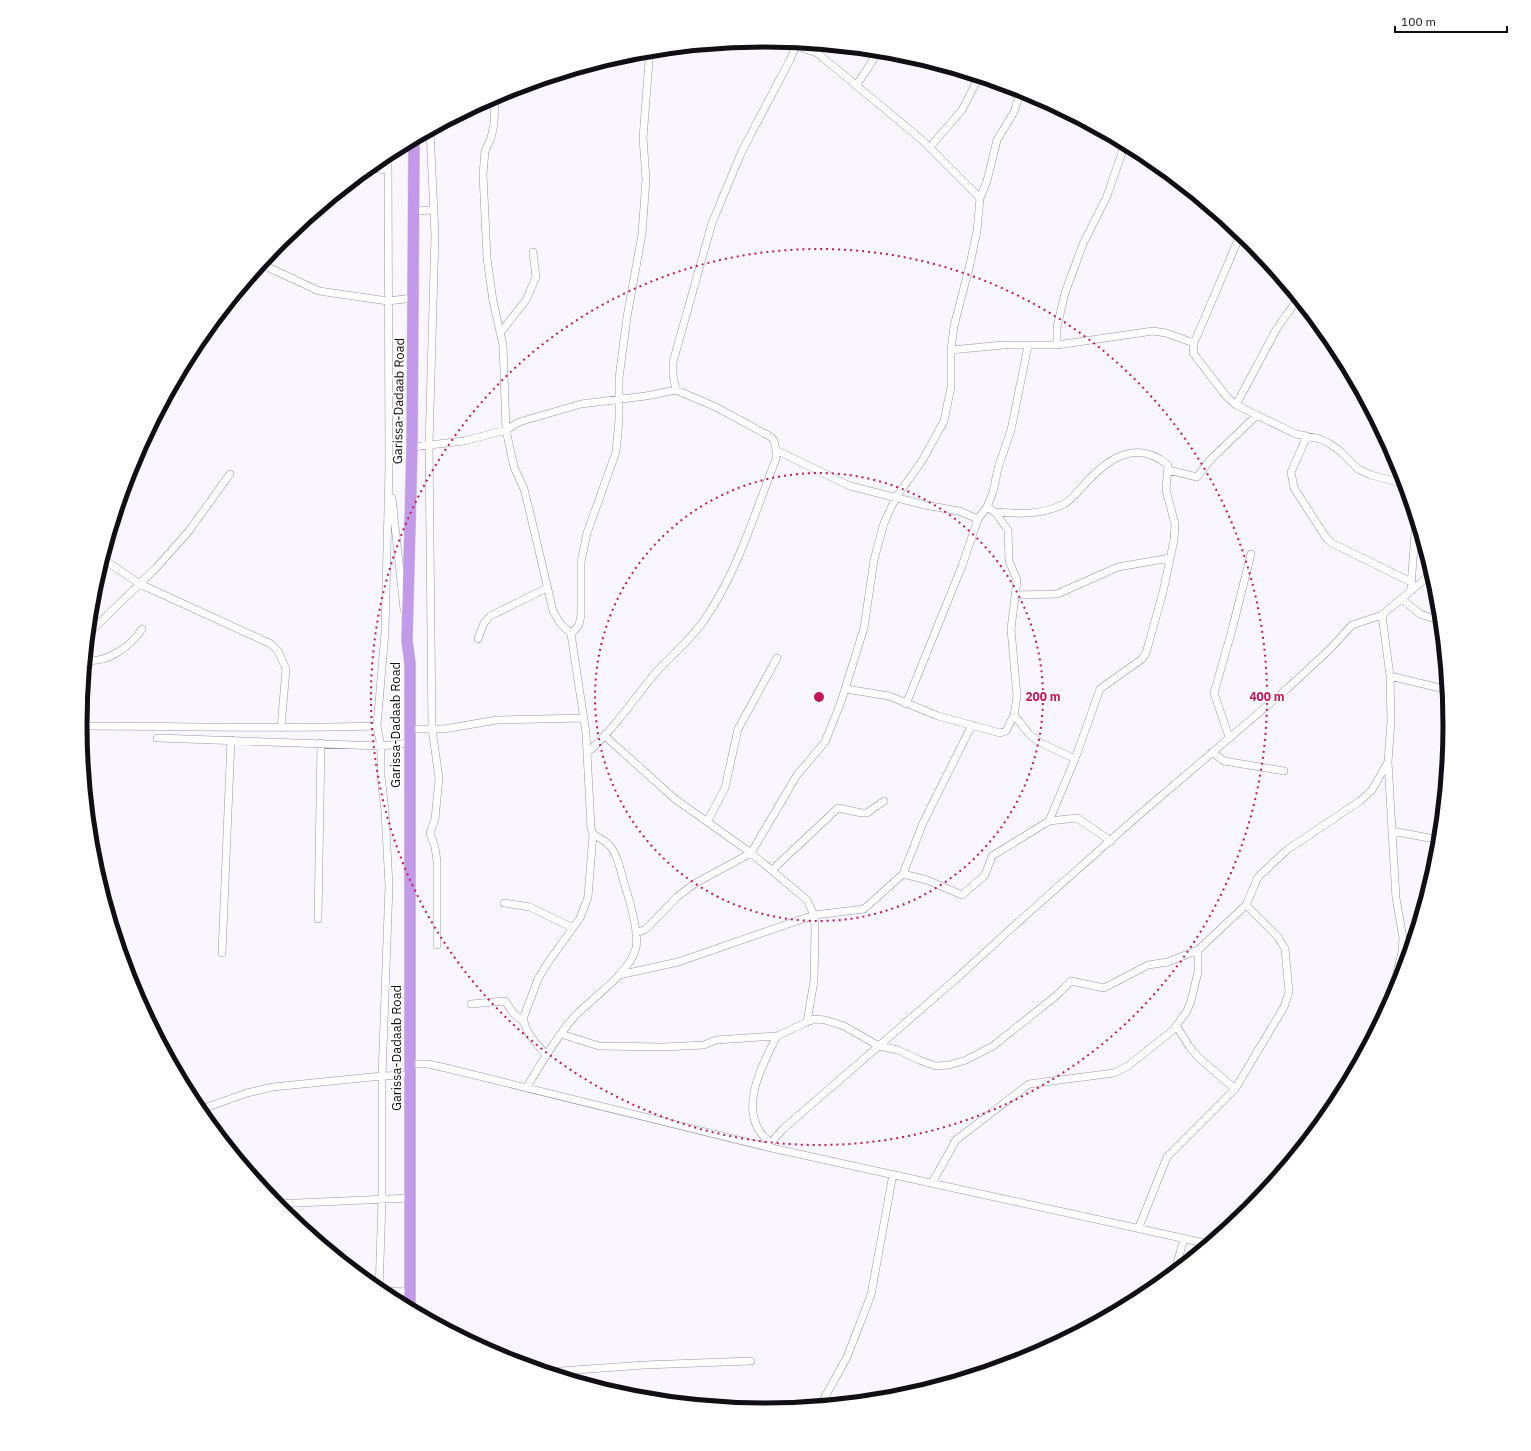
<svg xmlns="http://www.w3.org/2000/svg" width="1531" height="1451" font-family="'IBM Plex Sans',sans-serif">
	<rect width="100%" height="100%" fill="#faf6ff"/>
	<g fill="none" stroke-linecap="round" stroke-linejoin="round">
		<!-- minor casing -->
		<g stroke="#9c92a7" stroke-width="8">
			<path id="minor" d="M 797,46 L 817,53 L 839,71 L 922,140 L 980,198
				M 856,86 L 879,51
				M 495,97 L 494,124 L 491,138 L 485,151 L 483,174 L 487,258 L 493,301 L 503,345 L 506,430 L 514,467 L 524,489 L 530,513 L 553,611 L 560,623 L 571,634 L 586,733 L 591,828 L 593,834 L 588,897 L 580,918 L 547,964 L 538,979 L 524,1016 C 522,1031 538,1044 546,1055
				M 430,131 L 435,235 L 429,445 L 432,729 L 439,778 L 435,819 L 430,833 L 435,847 L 437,861 L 437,945
				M 930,147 L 962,110 L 979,77
				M 370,168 L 388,170
				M 414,211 L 434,210
				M 1241,233 L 1194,343 L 1193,353 L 1227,397 L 1236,405 L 1296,434 L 1320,439 L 1330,444 L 1340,451 L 1358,469 L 1371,475 L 1405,484
				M 261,264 L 319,291 L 388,301 L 413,298
				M 500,333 L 526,300 L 536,277 L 533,252
				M 1057,345 L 1057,327 L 1065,293 L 1083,244 L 1107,196 L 1125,144
				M 951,350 L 1003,345 L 1057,345 L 1153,331 L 1166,333 L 1194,343
				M 676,390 L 673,375 L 673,362 L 712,223 L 742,151 L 790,60 L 797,43
				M 1236,405 L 1277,328 L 1298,299
				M 1307,436 L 1291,472 L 1294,488 L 1327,539 L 1332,543 L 1411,582
				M 412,447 L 464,441 L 506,430 L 519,422 L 581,404 L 646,396 L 676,390 L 716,407 L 771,437 L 774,441 L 776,450 L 776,459 C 755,512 738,571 705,619 C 690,641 669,657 652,677 C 631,703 613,730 587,753
				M 776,450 L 850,486 L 925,505 L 959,511 L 978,519
				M 1168,470 L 1197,477 L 1211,459 L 1256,416
				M 392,498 L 404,609
				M 103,559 L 140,584 L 271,644 L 278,651 L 286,669 L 281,728
				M 1411,586 L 1416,520
				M 1015,595 L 1057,594 L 1118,567 L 1170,558
				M 1402,599 L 1420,614 L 1441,621
				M 89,633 L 156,568 L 189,531 L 230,474
				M 571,634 L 579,625 L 581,615 L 581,562 L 587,533 L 616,452 L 619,420 L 619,378 L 627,317 L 642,234 L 644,207 L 646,179 L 643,138 L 649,61 L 648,52
				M 478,639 L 484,623 L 490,616 L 547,588
				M 86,660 C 107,664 132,645 142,629
				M 1390,676 L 1448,690
				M 846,689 L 889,696 L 938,716 L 1000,733 L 1006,731 L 1014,715 L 1017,696 L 1011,629 L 1017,580 L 1009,561 L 1008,530 L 995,512 L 987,507
				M 906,704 L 962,566 L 978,519 L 987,507 L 993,492 L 998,468 L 1011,430 L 1028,346
				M 1014,715 L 1029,734 L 1039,742 L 1075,759
				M 80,726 C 179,726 278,729 377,726
				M 409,729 L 444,729 L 497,720 L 584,718
				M 606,737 L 675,799 L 751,853 L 807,900 L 814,915 L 815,928 L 814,981 L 807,1022
				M 1229,737 L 1214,693 L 1232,630 L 1251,554
				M 157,738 L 381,746 L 409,743
				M 1212,752 L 1224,761 L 1284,771
				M 1049,821 L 1077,818 L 1111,841
				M 707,822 L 725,788 L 738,729 L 777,658
				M 1392,831 L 1440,840
				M 772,870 L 838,808 L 862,813 L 867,813 L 884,801
				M 903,874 L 923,823 L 972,725
				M 504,903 L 530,907 L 573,928
				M 318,919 L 321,743
				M 636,933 L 646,929 L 677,897 L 694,884 L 751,853 L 797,775 L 825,742 L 841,702 L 864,628 L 874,560 L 884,523 L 896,497 L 922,461 L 944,421 L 951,387 L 951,350 L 954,326 L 970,264 L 977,231 L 980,198 L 987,181 L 997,140 L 1014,112 L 1021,90
				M 222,953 L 231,740
				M 619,975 L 678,962 L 814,915 L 864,909 L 903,874 L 927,880 L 962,895 L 985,875 L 992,856 L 1049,821 L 1075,759 L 1100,689 L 1142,659 L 1146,653 L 1163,592 L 1174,540 L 1175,524 L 1166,490 L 1168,465 C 1136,438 1107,459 1084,485 C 1078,491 1072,500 1064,504 C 1042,515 1019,514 995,512
				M 471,1004 L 505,1001 L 514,1014 L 524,1022
				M 1177,1027 L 1189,1046 L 1198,1057 L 1235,1089
				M 1377,1029 L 1396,976 L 1402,952 L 1403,938 L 1396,898 L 1388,762 L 1391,721 L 1390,676 L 1382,615 L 1432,573
				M 561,1034 L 599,1046 L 664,1047 L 704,1045 L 716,1040 L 777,1036 L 807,1022 L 815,1019 L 825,1020 L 844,1026 L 879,1046 L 898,1050 L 919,1060 L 936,1066 L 949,1065 L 966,1060 L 993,1046 L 1057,995 L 1071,981 L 1104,988 L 1148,965 L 1168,962 L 1198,950 L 1246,905 L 1258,877 L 1287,850 L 1360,801 L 1372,790 L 1388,762
				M 409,1064 L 428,1064 L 446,1068 L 767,1147 L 1209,1244
				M 526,1088 C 541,1064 556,1037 575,1016 C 593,997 629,974 636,948 C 639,933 630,901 625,886 C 621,874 618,853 608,844 C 604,840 598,837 593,834
				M 199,1110 L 247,1093 L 273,1087 L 382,1076 L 409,1075
				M 770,1142 C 735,1116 761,1066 777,1036
				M 767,1147 L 783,1129 L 956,979 L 1016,924 L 1139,815 L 1288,688 L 1331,648 L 1352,625 L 1382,615
				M 932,1183 L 956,1140 L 1029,1084 L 1114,1073 L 1128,1066 L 1173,1030 L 1187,1011 L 1191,1001 L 1198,972 L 1198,950
				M 275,1204 L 410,1198
				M 1139,1227 L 1167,1157 L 1235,1089 L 1284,1007 L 1289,992 L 1285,949 L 1278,937 L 1246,905
				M 1174,1273 L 1184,1239
				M 379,1291 L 382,1200 L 382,1076 L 389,886 L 385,811 L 381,776 L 381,746 L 377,726 L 385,632 L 389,468 L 388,154
				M 380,1291 L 410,1292
				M 547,1372 L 644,1365 L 751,1361
				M 820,1406 L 847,1357 L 871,1295 L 893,1174"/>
		</g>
		<!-- highway casing -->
		<g stroke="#d4d4d5" stroke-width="12">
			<path id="highway" d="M 410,1309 L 410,663 L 407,641 L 412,447 L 414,140"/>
		</g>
		<!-- minor -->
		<use href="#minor" stroke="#fff" stroke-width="7"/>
		<!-- highway -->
		<use href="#highway" stroke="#c399e9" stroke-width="11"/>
	</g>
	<!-- distance rings -->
	<g fill="none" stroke="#c2185b" stroke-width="2" stroke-dasharray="2 4">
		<circle cx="819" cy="697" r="224"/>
		<circle cx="819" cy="697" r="448"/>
	</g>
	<g text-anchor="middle" stroke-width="3.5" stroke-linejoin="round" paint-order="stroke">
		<!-- street labels -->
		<g font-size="13" fill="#110e15" stroke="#fff">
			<text transform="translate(398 401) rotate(-89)" y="5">Garissa-Dadaab Road</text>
			<text transform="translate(395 725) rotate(-90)" y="5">Garissa-Dadaab Road</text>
			<text transform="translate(396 1048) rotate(-90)" y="5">Garissa-Dadaab Road</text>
		</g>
	</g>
	<!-- crop -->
	<path d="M0 0H1531V1451H0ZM87 725a678 678 0 1 1 1356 0a678 678 0 1 1-1356 0Z" fill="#fff" fill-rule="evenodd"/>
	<path fill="none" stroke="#110e15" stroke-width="5" d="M87 725a678 678 0 1 1 1356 0a678 678 0 1 1-1356 0Z"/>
	<circle cx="819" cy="697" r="6" fill="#c2185b" stroke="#fff" stroke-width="2"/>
	<g font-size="12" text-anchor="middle" font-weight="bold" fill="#c2185b" stroke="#fff" stroke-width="3.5" stroke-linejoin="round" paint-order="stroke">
		<text x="1043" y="701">200 m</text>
		<text x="1267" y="701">400 m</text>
	</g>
	<!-- scale -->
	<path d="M1395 26v6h112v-6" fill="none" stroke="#110e15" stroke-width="2"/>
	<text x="1401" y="26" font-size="12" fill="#110e15" stroke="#ffffff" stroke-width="3" paint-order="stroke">100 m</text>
</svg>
